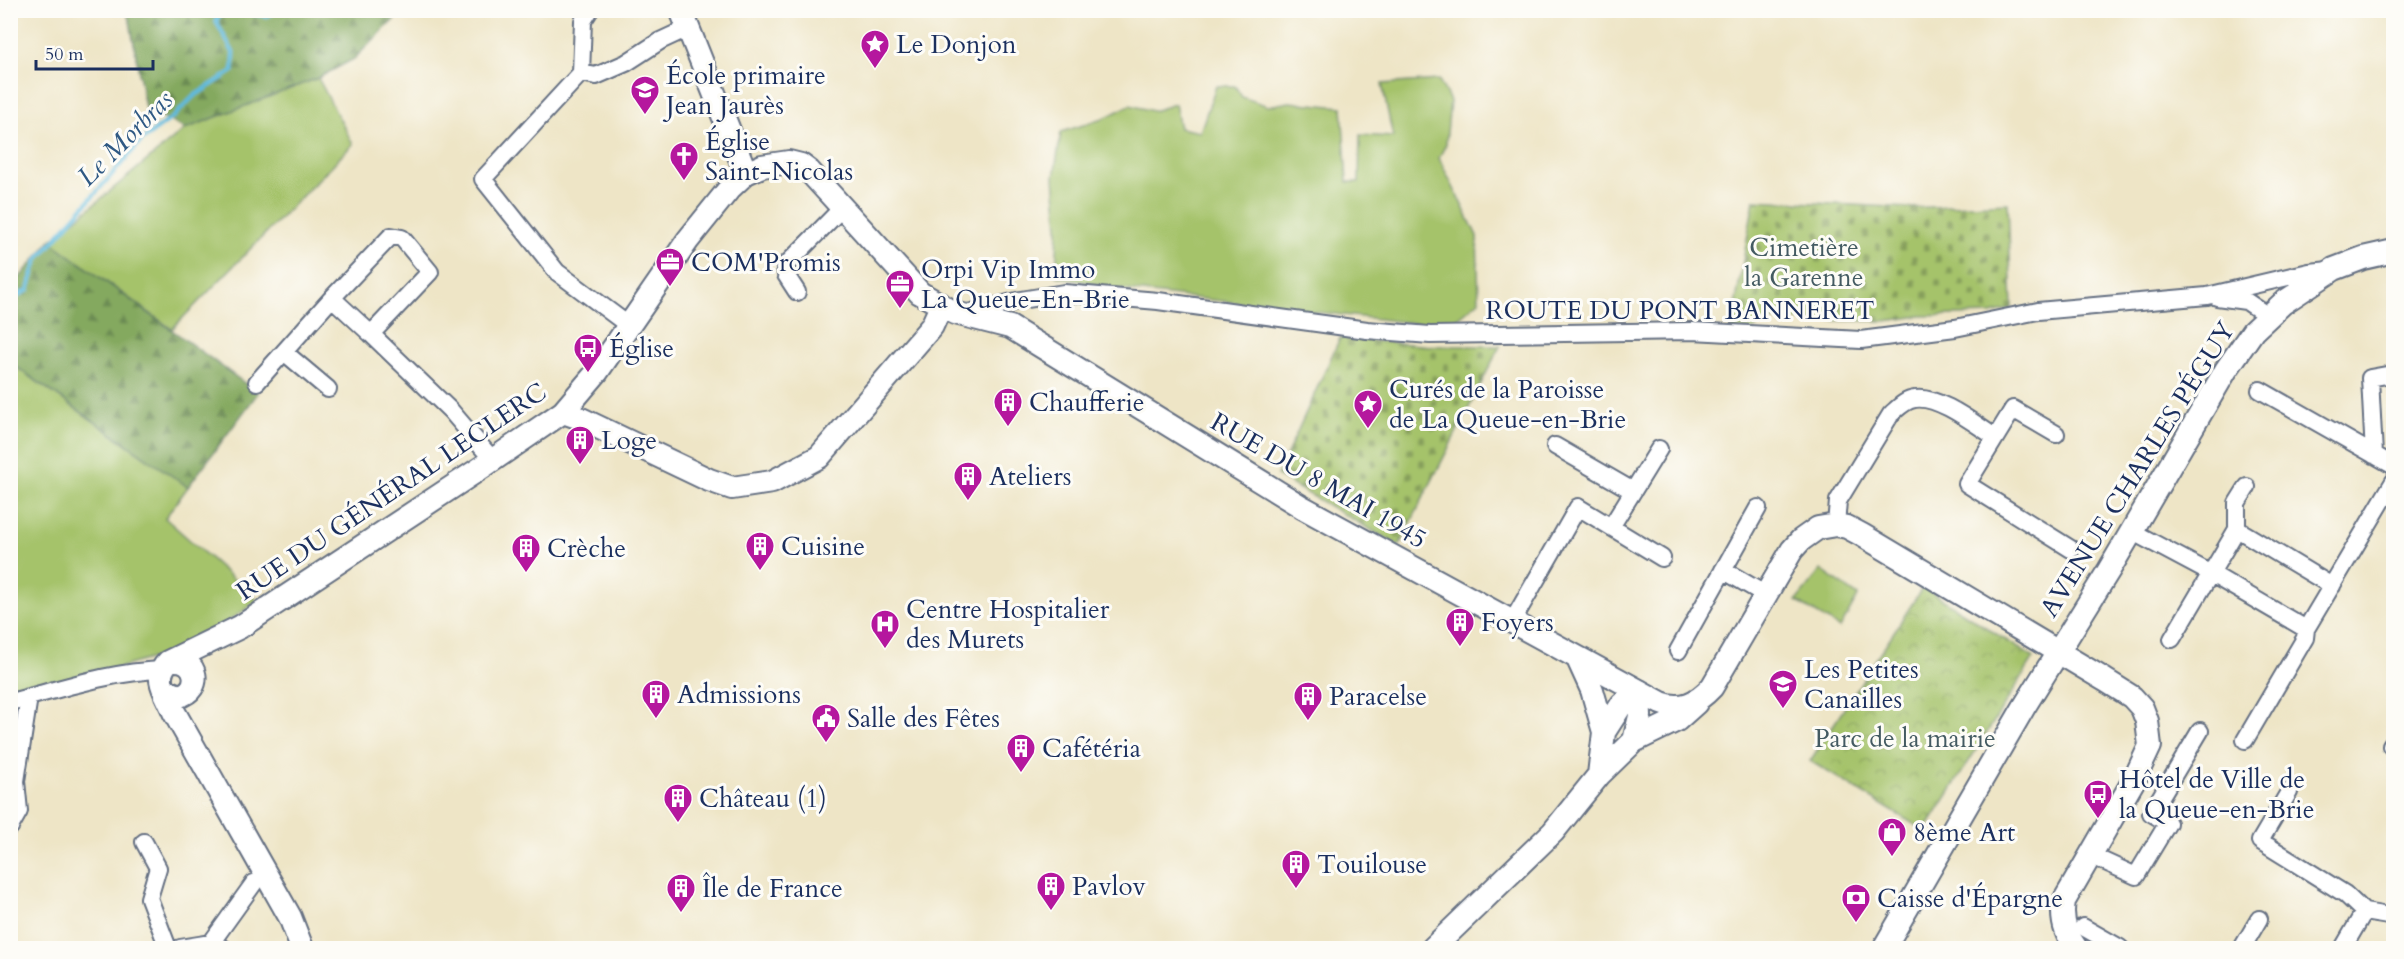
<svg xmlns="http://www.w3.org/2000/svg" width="2404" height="959" font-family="Cardo,serif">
	<defs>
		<pattern id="forest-firs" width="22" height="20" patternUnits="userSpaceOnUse" patternTransform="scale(1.5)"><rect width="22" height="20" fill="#84a95f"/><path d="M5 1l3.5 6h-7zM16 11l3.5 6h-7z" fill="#6b8a52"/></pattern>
		<pattern id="cemetery-stones" width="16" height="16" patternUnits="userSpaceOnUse" patternTransform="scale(1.5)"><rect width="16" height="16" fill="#a5c36b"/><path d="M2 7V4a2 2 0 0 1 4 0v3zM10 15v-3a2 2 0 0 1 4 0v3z" fill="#869f5b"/></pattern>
		<pattern id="park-crowns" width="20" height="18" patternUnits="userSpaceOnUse" patternTransform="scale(1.5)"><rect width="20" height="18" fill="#a5c36b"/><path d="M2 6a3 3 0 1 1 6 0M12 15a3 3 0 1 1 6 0" fill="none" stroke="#869f5b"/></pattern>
	</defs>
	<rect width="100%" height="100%" fill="#fdfcf7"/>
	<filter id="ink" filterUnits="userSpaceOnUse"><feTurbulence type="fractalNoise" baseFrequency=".0167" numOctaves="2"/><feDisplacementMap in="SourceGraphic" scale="12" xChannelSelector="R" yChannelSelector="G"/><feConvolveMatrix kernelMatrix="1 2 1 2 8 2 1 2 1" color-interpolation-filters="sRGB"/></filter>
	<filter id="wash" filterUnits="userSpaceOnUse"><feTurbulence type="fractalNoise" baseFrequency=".008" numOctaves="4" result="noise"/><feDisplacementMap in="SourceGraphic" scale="24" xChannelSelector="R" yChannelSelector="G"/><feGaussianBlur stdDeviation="1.35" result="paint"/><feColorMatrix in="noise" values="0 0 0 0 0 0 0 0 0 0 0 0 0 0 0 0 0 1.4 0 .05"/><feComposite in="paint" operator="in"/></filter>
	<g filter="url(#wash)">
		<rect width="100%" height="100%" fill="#eee5c6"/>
		<!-- green -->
		<path fill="#a5c36b" stroke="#607964" stroke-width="1.5" d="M 318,78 L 353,144 L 172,329 L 50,241 L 185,129 Z
			M 1439,80 L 1450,101 L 1446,144 L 1439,158 L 1477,236 L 1479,301 L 1456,320 L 1457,328 L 1116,289 L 1056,276 L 1058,228 L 1054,177 L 1061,132 L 1102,119 L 1130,105 L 1153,111 L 1175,104 L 1180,128 L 1200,132 L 1216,86 L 1235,86 L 1242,97 L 1268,106 L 1289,102 L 1342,107 L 1347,182 L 1359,182 L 1360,135 L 1393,137 L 1382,84 Z
			M 10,363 L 188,487 L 165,518 L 258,601 L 190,647 L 112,670 L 11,692 Z
			M 1821,570 L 1858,596 L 1840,628 L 1796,601 Z"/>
		<!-- forest -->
		<path fill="url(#forest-firs)" stroke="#506c5e" stroke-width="1.5" d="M 125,11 L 403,11 L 354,59 L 318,78 L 185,129 L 145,108 L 130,21 Z
			M 50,241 L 258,393 L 188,487 L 11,363 L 11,288 Z"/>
		<!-- cemetery -->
		<path fill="url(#cemetery-stones)" stroke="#607964" stroke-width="1.5" d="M 1754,200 L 1911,208 L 2008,203 L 2012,309 L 1992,314 L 1921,316 L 1885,321 L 1767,320 L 1754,329 L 1731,329 Z
			M 1340,338 L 1432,346 L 1500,346 L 1399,546 L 1277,476 Z"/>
		<!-- park -->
		<path fill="url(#park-crowns)" stroke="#607964" stroke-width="1.5" d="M 1923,587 L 2034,658 L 1925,831 L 1810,761 Z"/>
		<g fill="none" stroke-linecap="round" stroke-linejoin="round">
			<!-- stream -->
			<path stroke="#5fbadd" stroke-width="4.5" d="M 235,10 L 266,16 L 277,10
				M 10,300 L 28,290 L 37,260 L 141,141 L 173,117 L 194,96 L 233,71 L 234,54 L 216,21 L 219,15 L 232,10"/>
		</g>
	</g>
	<g filter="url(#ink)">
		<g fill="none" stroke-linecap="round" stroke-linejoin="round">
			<!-- street casing -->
			<g stroke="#656f82" stroke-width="20">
				<path id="street" d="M 590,10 L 583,21 L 581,73 L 483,179 L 557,272 L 628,325
					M 581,73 L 596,76 L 626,63 L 660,41 L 688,28
					M 797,292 L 786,275 L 785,266 L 843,207
					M 2217,297 L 2246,301 L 2268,316
					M 964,314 L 1021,300 L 1064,293 L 1158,301 L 1367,330 L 1430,335 L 1692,331 L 1861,340 L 1955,328 L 2038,311 L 2207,296 L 2309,272 L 2330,270
					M 371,334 L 332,298 L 391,236 L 402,238 L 430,272 L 371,334 L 451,411 L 486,452 L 495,459
					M 284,352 L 328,389
					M 257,382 L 332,298
					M 2260,390 L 2394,466
					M 2056,434 L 2013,409 L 1967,484 L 2071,549
					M 1555,446 L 1633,491
					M 2374,455 L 2370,378 L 2392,374
					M 1836,525 L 1838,501 L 1891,414 C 1898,408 1905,400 1915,399 C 1938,395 1976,425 1995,437
					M 1611,527 L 1659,449
					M 2237,529 L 2237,503 L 2247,487
					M 2131,531 L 2210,573 L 2306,629
					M 1723,570 L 1766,595
					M 1512,622 L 1578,507 L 1662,558
					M 2172,639 L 2237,529 L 2332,586
					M 1678,651 L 1758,508
					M 10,702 C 61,689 109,672 161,670
					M 2245,740 L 2305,638 L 2306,629 L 2394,481
					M 2391,746 L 2394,742
					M 2289,792 L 2260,841 L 2345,894 L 2364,912 L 2394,917
					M 10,827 L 19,811 L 16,781 L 29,697
					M 144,842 L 158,868 L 149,898 L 168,948
					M 2090,855 L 2136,876 L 2168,823 L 2151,813 L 2200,731
					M 2083,927 L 2120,948
					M 211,943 L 254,883
					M 180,948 L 211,943 L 223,948
					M 2242,948 L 2259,919
					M 2343,948 L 2364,912"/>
			</g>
			<!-- secondary casing -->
			<g stroke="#656f82" stroke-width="26">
				<path id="secondary" d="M 681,10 L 746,173
					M 563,412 L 577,417 L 709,480 L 732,488 L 772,482 L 819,457 L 932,326 L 941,306
					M 1577,657 L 1592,690 L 1604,732 L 1599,775
					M 165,690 L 179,696 C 203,690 198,658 173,660
					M 1604,732 L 1622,704 L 1639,691
					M 1634,741 L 1677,720 L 1696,703
					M 302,948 L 290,917 L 174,712 C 167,695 152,677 168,662 L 240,627 L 484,466 L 563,412 L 597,372 L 688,240 L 729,189 L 746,173 L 762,166 L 789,162 L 801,165 L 809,171 L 920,293 L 955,313 L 1010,327 L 1302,507 L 1661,703 C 1682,711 1697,703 1712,687 L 1792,550 L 1801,540 L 1818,528 L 1836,525 L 1847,527 L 1862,535 L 2105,680 L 2132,697 L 2142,708 L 2147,721 L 2150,746 L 2135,778 L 2064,901 C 2061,918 2065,934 2076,948
					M 1433,948 L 1553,832 L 1599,775 L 1634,741 L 1640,716 L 1639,691
					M 1884,948 L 2024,707 L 2109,570 L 2226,370 L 2253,331 L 2283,303 L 2334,269 L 2363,258 L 2394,251"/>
			</g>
			<!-- street -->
			<use href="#street" stroke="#fff" stroke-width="16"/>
			<!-- secondary -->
			<use href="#secondary" stroke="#fff" stroke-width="22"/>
		</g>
	</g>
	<!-- icons -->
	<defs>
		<g id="sight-pin" transform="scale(1.5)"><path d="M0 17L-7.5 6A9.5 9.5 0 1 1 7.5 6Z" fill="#b5179e" stroke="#fdfcf7"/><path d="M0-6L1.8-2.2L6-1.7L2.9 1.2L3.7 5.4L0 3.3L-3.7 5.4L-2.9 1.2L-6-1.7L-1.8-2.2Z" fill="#fff"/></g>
		<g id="school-pin" transform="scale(1.5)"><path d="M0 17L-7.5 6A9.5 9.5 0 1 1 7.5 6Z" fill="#b5179e" stroke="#fdfcf7"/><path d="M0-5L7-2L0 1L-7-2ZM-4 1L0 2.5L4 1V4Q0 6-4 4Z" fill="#fff"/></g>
		<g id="church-pin" transform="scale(1.5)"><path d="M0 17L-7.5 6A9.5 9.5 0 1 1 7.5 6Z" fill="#b5179e" stroke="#fdfcf7"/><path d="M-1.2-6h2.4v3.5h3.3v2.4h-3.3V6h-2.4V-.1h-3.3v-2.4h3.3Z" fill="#fff"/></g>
		<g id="office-pin" transform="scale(1.5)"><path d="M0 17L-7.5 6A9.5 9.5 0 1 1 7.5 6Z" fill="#b5179e" stroke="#fdfcf7"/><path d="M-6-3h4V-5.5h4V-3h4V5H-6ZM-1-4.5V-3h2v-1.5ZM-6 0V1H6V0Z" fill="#fff"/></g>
		<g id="bus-pin" transform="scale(1.5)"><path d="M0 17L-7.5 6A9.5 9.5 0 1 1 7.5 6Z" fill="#b5179e" stroke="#fdfcf7"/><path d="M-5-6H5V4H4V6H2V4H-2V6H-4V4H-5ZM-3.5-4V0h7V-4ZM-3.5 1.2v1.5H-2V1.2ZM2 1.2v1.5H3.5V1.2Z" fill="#fff"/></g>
		<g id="building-pin" transform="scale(1.5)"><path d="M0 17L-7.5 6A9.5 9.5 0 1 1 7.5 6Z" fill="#b5179e" stroke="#fdfcf7"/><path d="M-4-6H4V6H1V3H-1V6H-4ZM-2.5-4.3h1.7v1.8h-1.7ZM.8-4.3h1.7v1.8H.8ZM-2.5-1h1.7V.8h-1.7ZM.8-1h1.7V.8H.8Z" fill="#fff"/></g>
		<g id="hospital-pin" transform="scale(1.5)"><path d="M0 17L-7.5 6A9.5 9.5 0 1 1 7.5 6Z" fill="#b5179e" stroke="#fdfcf7"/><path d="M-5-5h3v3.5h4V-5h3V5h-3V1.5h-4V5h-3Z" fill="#fff"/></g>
		<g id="civic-pin" transform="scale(1.5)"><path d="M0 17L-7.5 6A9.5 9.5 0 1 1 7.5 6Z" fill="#b5179e" stroke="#fdfcf7"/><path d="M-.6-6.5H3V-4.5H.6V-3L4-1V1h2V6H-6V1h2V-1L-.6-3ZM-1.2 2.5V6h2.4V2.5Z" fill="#fff"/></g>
		<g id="shop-pin" transform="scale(1.5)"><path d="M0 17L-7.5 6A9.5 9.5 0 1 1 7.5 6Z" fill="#b5179e" stroke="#fdfcf7"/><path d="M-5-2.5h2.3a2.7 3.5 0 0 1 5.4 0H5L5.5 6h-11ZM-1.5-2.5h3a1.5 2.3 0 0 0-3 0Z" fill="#fff"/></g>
		<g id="bank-pin" transform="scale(1.5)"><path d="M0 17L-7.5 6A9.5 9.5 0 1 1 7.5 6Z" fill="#b5179e" stroke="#fdfcf7"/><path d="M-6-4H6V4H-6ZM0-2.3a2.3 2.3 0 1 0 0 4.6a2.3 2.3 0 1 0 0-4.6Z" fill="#fff"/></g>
	</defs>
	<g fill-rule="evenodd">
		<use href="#sight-pin" x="875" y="44"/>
		<use href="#school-pin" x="645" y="90"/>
		<use href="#church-pin" x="684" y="156"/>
		<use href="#office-pin" x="670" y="262"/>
		<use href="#office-pin" x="900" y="284"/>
		<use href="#bus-pin" x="588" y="348"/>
		<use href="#building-pin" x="1008" y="402"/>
		<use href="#sight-pin" x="1368" y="404"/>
		<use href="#building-pin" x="580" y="440"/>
		<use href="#building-pin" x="968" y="476"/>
		<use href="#building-pin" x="760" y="546"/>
		<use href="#building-pin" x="526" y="548"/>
		<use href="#building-pin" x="1460" y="622"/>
		<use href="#hospital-pin" x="885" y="624"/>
		<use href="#school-pin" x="1783" y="684"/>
		<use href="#building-pin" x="656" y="694"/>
		<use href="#building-pin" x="1308" y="696"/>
		<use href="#civic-pin" x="826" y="718"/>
		<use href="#building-pin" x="1021" y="748"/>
		<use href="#bus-pin" x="2098" y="794"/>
		<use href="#building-pin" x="678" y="798"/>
		<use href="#shop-pin" x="1892" y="832"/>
		<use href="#building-pin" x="1296" y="864"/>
		<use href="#building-pin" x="1051" y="886"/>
		<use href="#building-pin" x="681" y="888"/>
		<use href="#bank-pin" x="1856" y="898"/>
	</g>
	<g text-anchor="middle" stroke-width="6" stroke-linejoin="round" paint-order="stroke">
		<!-- poi labels -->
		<g font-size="26" fill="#1b2f5e" stroke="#fdfcf7" text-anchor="start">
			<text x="896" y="53">Le Donjon</text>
			<text x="666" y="84">École primaire<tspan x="666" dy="30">Jean Jaurès</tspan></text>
			<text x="705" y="150">Église<tspan x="705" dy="30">Saint-Nicolas</tspan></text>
			<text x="691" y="271">COM'Promis</text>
			<text x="921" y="278">Orpi Vip Immo<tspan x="921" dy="30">La Queue-En-Brie</tspan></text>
			<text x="609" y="357">Église</text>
			<text x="1389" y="398">Curés de la Paroisse<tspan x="1389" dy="30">de La Queue-en-Brie</tspan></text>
			<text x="1029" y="411">Chaufferie</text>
			<text x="601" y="449">Loge</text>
			<text x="989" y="485">Ateliers</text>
			<text x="781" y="555">Cuisine</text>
			<text x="547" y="557">Crèche</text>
			<text x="906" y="618">Centre Hospitalier<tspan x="906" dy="30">des Murets</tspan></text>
			<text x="1481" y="631">Foyers</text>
			<text x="1804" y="678">Les Petites<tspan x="1804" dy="30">Canailles</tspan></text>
			<text x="677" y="703">Admissions</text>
			<text x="1329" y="705">Paracelse</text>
			<text x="847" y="727">Salle des Fêtes</text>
			<text x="1042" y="757">Cafétéria</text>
			<text x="2119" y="788">Hôtel de Ville de<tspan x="2119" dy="30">la Queue-en-Brie</tspan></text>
			<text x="699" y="807">Château (1)</text>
			<text x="1913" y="841">8ème Art</text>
			<text x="1317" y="873">Touilouse</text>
			<text x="1072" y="895">Pavlov</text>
			<text x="702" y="897">Île de France</text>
			<text x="1877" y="907">Caisse d'Épargne</text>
		</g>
		<!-- park labels -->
		<g font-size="26" fill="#445b62" stroke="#fdfcf7">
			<text x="1804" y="256">Cimetière<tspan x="1804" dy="30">la Garenne</tspan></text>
			<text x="1905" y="747">Parc de la mairie</text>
		</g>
		<!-- street labels -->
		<g font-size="26" fill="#1b2f5e" stroke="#fdfcf7">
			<text x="1680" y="319">ROUTE DU PONT BANNERET</text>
			<text transform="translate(2137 469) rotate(-58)" y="9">AVENUE CHARLES PÉGUY</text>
			<text transform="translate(1319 480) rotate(30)" y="9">RUE DU 8 MAI 1945</text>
			<text transform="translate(391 491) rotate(-34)" y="9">RUE DU GÉNÉRAL LECLERC</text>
		</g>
		<!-- water labels -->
		<g font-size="27" font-style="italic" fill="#2f5984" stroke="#fdfcf7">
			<text transform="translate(125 138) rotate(-45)" y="9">Le Morbras</text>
		</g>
	</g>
	<!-- margin -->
	<rect width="2404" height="959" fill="none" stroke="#fdfcf7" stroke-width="36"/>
	<!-- scale -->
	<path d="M36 60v9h117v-9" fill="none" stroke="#1b2f5e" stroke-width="3"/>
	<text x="45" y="60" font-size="18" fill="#1b2f5e" stroke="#fdfcf7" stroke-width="4.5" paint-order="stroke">50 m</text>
</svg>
